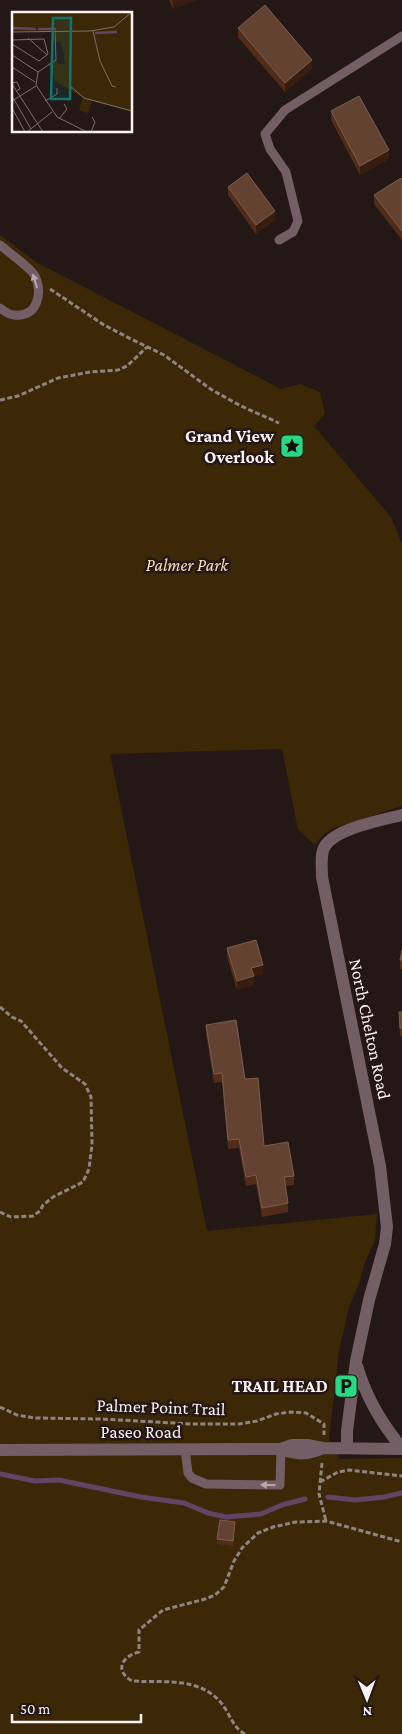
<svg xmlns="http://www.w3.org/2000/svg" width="402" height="1734" font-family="'Crimson Pro',serif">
	<rect width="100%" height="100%" fill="#241817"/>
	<!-- green -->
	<path fill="#3c2706" d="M 0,235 L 36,262 L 281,389 L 300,384 L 320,392 L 325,414 L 314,426 L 391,517 L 402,544 L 402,806 L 331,829 L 321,837 L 315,845 L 298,830 L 282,749 L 110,754 L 207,1231 L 377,1214 L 375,1240 L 364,1265 L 359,1284 L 349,1307 L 339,1351 L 329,1439 L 339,1459 L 402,1458 L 402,1734 L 0,1734 Z"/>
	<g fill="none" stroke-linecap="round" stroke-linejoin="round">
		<!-- stream -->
		<path stroke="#644465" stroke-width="5" d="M 0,1474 L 35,1481 L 59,1480 L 141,1497 L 184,1503 L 208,1513 L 226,1517 L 261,1514 L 282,1505 L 305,1499
			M 328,1497 L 355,1500 L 384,1497 L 402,1493"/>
		<!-- path -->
		<path stroke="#8f8484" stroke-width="3" stroke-dasharray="5 2.5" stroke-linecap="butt" d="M 50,289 L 104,325 L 131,339 L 164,355 L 212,390 L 241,406 L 279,423
			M 0,400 L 18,396 L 58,378 L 90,372 L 118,370 L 127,366 L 147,347
			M 0,1007 L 12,1017 L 21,1021 L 62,1068 L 85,1084 L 91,1097 L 92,1144 L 89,1169 L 83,1182 L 53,1197 L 43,1205 L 40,1211 L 33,1216 L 11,1217 L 0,1212
			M 0,1407 L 17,1415 L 35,1418 L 101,1419 L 192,1424 L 239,1424 L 257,1421 L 276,1414 L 291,1412 L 306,1413 L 324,1424 L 324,1435
			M 322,1463 L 319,1494 L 326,1521
			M 320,1482 L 338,1472 L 349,1470 L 402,1476
			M 245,1734 C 233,1728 230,1714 222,1704 C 200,1676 162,1683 132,1681 C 114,1671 122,1656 139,1652 L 139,1630 L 163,1610 L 205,1599 L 215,1595 L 224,1587 L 234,1561 L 242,1548 L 258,1533 L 273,1527 L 296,1522 L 326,1521 L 402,1542"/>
		<!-- lane -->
		<path stroke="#735e66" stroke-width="9" d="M 279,240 L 293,232 L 298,221 L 286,172 L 270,149 L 265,134 L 285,110 L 402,36
			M 0,245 C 7,251 32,269 35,276 C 43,294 37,318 14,315 C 9,315 4,311 0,308
			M 185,1449 L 188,1473 L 192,1478 L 206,1484 L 280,1485 L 281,1449"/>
		<!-- street -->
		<path stroke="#735e66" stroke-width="12" d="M 357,1366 C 366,1397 381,1423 402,1448
			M 347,1448 L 347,1431 L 356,1361 L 369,1300 L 385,1244 L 387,1227 L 380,1166 L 322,877 C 322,867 320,854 325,846 C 337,828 382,820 402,815
			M 281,1449 L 292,1445 L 307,1445 L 323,1448 L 402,1449
			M 0,1450 L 281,1449 C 296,1455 308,1455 323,1448"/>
	</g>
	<!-- wall -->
	<path fill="#512d19" d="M 169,0 L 196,0 L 173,9 Z
		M 238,28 L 312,69 L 285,92 L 238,37 Z
		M 331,111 L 389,159 L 360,175 L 331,120 Z
		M 402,179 L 402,240 L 374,204 L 374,195 Z
		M 228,187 L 275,220 L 256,234 L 228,195 Z
		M 227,948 L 263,974 L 254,976 L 254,985 L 237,990 L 227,957 Z
		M 402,950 L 402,969 L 400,969 L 400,960 Z
		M 399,1012 L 402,1012 L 402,1036 L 400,1037 Z
		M 206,1025 L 245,1079 L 264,1146 L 294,1176 L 294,1185 L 285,1186 L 288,1203 L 288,1212 L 262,1217 L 256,1184 L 246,1186 L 239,1148 L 228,1149 L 222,1082 L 214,1083 L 206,1034 Z
		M 235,1526 L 233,1546 L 217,1544 L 217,1539 Z"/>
	<!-- shaded-wall -->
	<path fill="#371c0f" d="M 173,0 L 196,0 L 173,9 Z
		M 312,60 L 312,69 L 285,92 L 285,83 Z
		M 389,150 L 389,159 L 360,175 L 360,166 Z
		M 275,211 L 275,220 L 256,234 L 256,225 Z
		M 263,965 L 263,974 L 254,976 L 254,985 L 237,990 L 237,981 L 251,968 Z"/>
	<!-- building -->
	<path fill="#634231" stroke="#7b5e4f" d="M 265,5 L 312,60 L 285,83 L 238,28 Z
		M 359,96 L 389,150 L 360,166 L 331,111 Z
		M 247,173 L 275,211 L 256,225 L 228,187 Z
		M 401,178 L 402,179 L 402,231 L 374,195 Z
		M 256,940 L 263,965 L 251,968 L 254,976 L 237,981 L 227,948 Z
		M 402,950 L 402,960 L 400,960 Z
		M 399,1012 L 402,1012 L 402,1028 L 400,1028 Z
		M 236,1020 L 245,1079 L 258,1078 L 264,1146 L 288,1142 L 294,1176 L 284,1177 L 288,1203 L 262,1208 L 256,1175 L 246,1177 L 239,1139 L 228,1140 L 222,1073 L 214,1074 L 206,1025 Z
		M 220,1520 L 235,1522 L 233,1541 L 217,1539 Z"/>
	<!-- one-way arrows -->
	<defs><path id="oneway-solid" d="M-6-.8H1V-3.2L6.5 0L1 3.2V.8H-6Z" transform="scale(1.25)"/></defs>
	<g fill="#b8a8ac">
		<use href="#oneway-solid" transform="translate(35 281) rotate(-107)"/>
		<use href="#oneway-solid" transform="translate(268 1485) rotate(-179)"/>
	</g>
	<!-- icons -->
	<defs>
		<g id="sight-square" transform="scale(1.25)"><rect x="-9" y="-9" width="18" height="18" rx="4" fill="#28d885" stroke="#241817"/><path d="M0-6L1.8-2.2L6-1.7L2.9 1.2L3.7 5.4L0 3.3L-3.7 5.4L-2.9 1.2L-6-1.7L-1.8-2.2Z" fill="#111"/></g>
		<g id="parking-square" transform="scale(1.25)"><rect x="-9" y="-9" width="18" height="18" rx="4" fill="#28d885" stroke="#241817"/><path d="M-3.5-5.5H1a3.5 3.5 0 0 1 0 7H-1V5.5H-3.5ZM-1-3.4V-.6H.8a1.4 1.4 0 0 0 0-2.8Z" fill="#111"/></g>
	</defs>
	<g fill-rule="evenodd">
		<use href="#sight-square" x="292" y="446"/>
		<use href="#parking-square" x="346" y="1386"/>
	</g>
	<g text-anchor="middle" stroke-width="5" stroke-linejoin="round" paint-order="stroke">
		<!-- poi labels -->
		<g font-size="18" font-weight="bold" fill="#fcf2f2" stroke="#241817" text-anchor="end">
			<text x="274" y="442">Grand View<tspan x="274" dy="21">Overlook</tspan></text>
			<text x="328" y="1392">TRAIL HEAD</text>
		</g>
		<!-- park labels -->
		<g font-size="18" font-style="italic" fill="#fadeb8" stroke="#241817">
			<text x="187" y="571">Palmer Park</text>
		</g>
		<!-- street labels -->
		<g font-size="18" fill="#fcf2f2" stroke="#241817">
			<text transform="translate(370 1029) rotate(78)" y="6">North Chelton Road</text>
			<text transform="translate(161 1407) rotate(2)" y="6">Palmer Point Trail</text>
			<text x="141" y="1438">Paseo Road</text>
		</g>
	</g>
	<!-- overview -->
	<g transform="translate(12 12)">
		<rect width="120" height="120" fill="#241817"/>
		<path d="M 0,0 L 120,0 L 120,100 L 80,89 L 76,101 L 67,98 L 71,86 L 43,69 L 36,51 L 45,48 L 46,52 L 53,52 L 49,30 L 41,30 L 44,20 L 0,20 Z" fill="#3c2706"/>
		<path fill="none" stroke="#644465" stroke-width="2.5" d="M 0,16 L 24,17M 26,17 L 44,17M 83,21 L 105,20"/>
		<path fill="none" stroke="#7a6f6f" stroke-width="1" d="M 43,19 L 44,48 L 26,60 L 24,73 L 45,105 L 75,120M 81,19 L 88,49 L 100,74 L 104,75M 0,20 L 78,19 L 102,15 L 120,0M 16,26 L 35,43M 0,28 L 32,27 L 36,42 L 27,49 L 0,32M 0,43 L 26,60M 0,55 L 23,70M 0,71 L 5,70 L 8,77 L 4,79M 0,72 L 31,120M 60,77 L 57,73 L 72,86 L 120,99M 0,84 L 19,117M 0,89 L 24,74M 33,89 L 45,82 L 45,76M 0,96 L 13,120M 47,107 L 55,97 L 52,92M 15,120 L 40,100M 79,120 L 83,110 L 80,105"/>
		<path fill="#0f766e" fill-opacity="0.15" stroke="#0f766e" stroke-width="2.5" d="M 41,6 L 59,6 L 58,87 L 39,87 Z"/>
		<rect width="120" height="120" fill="none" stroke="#fcf2f2" stroke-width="2.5"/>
	</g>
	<!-- north arrow -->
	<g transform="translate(367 1699) rotate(179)" stroke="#241817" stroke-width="4" paint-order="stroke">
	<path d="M0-4L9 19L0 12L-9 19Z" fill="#fcf2f2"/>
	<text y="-8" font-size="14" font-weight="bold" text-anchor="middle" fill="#fcf2f2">N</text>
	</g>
	<!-- scale -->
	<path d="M12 1714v8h129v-8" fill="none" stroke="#fcf2f2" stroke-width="2.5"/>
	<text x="20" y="1714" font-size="15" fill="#fcf2f2" stroke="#241817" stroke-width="4" paint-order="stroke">50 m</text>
</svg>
